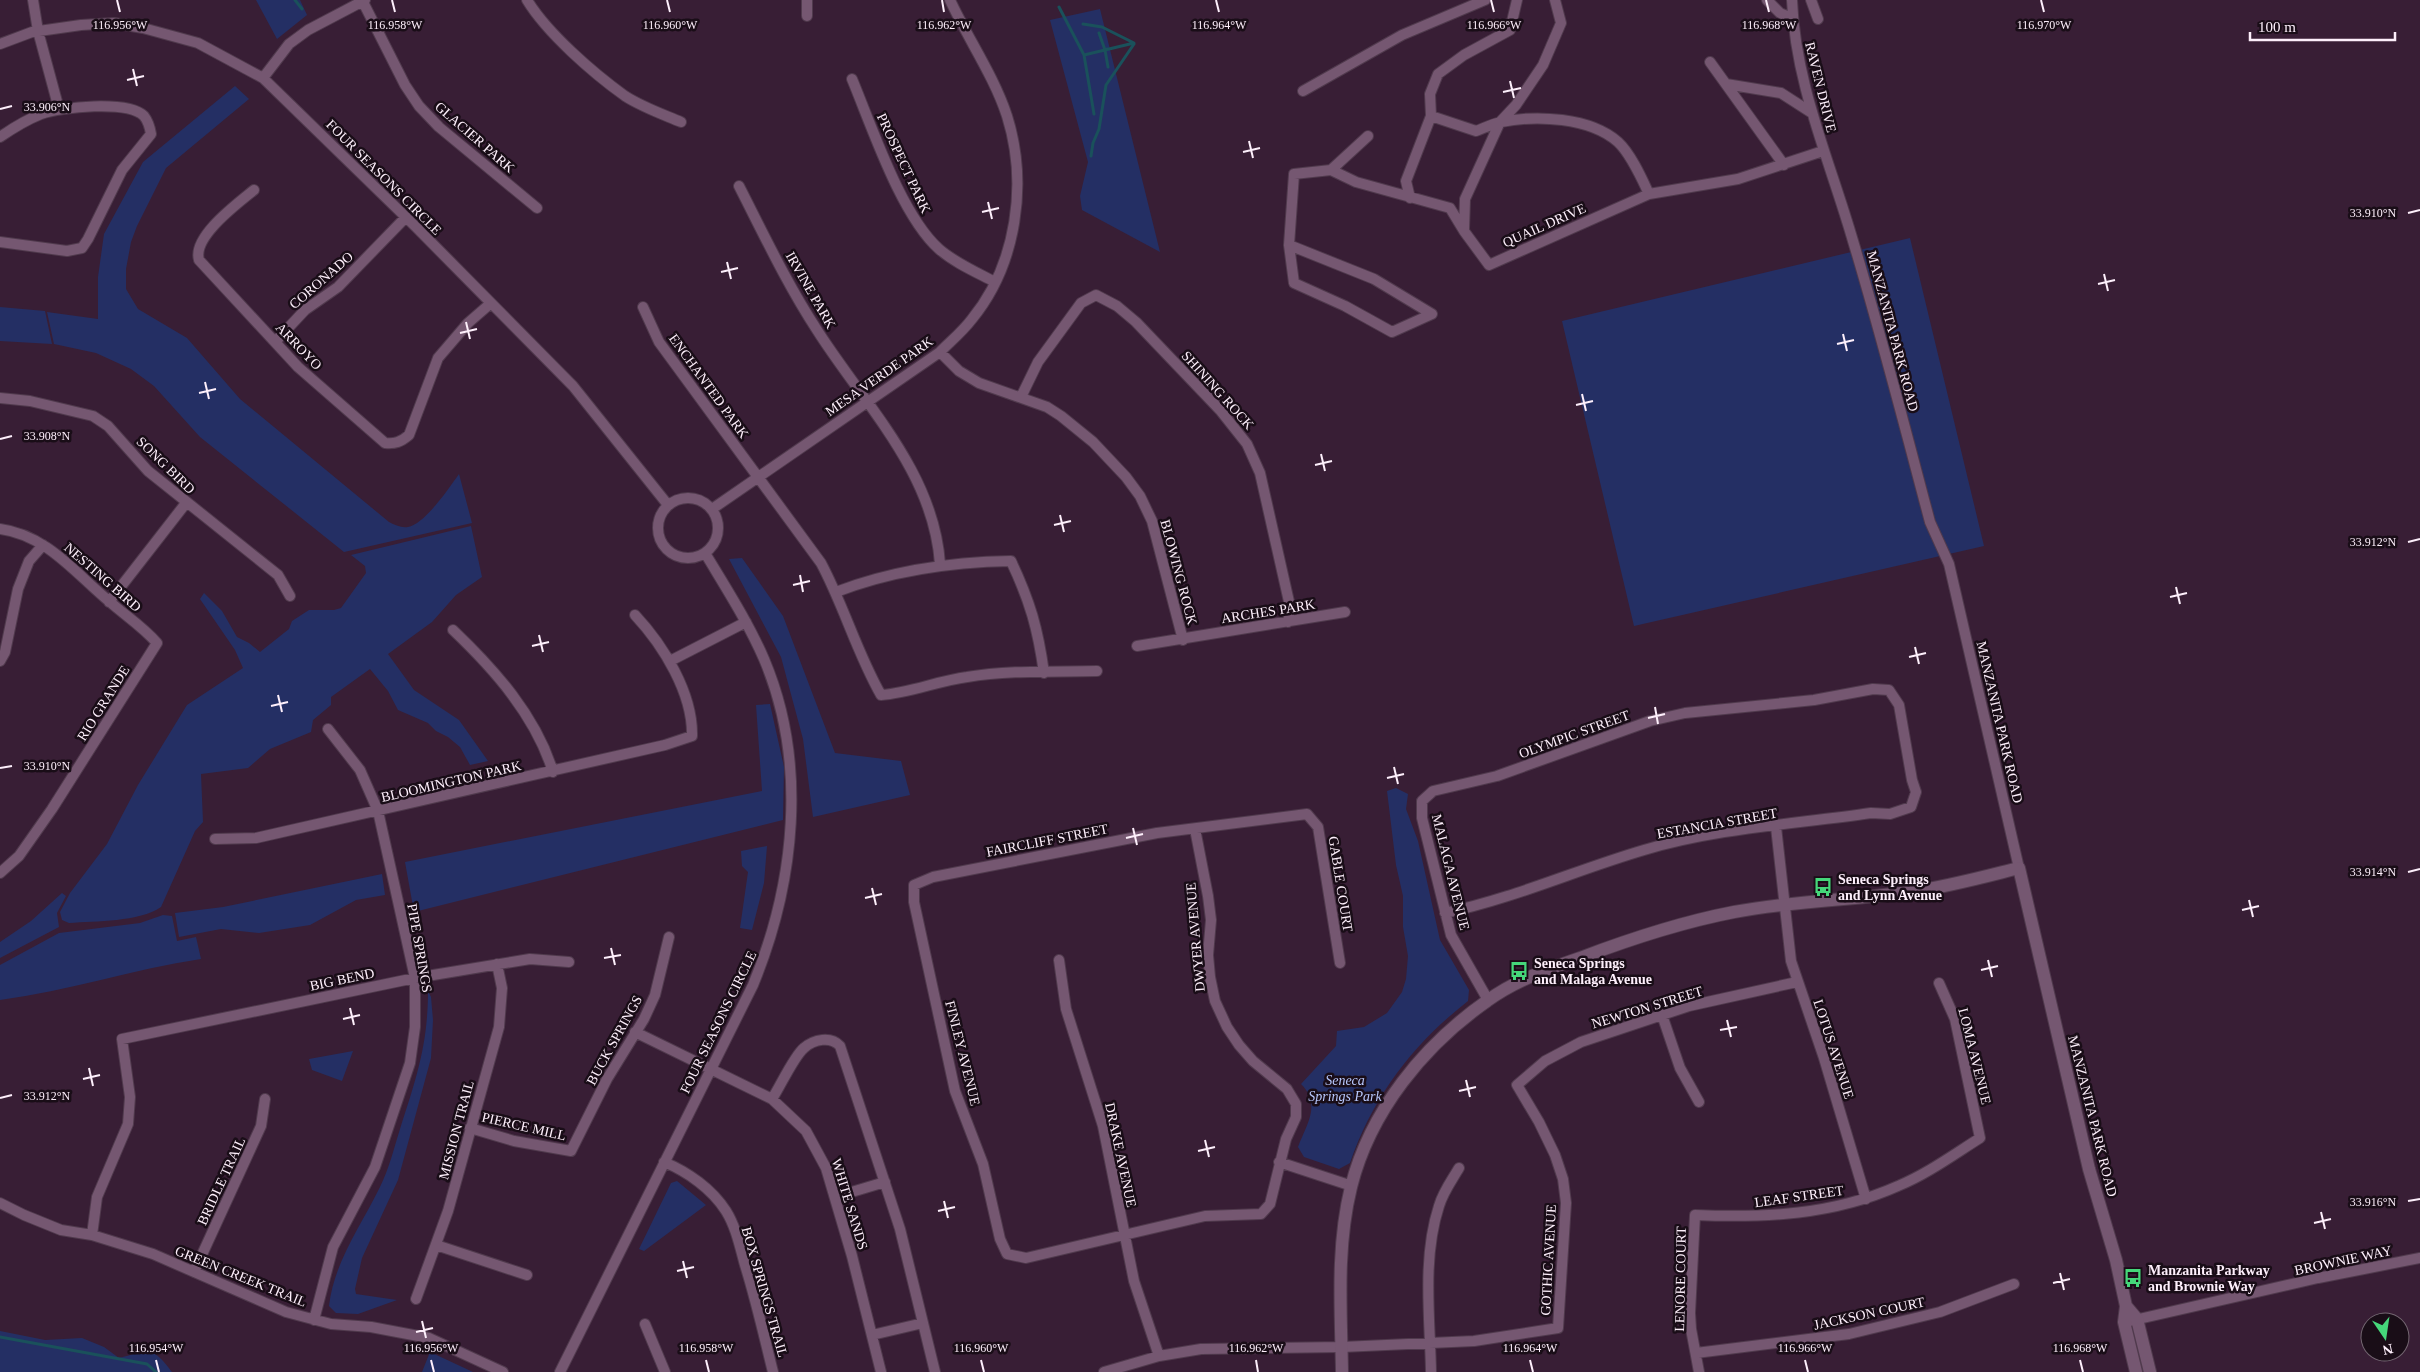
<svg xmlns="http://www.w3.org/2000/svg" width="2420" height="1372" font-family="'Times New Roman',serif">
	<rect width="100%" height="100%" fill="#381e35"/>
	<!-- green -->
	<path fill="#242f64" d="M 256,0 L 300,0 L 307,15 L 277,39 Z
		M 1100,9 L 1160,252 L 1082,210 L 1080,196 L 1088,162 L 1050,20 Z
		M 235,86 L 249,99 L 166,168 L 137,226 L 131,242 L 126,269 L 126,289 L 138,309 L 187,338 L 240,399 L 389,522 C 395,525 401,528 408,527 C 425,524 449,488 459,474 L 472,523 L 344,552 L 200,437 L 154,386 L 131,369 L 96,353 L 54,344 L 47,312 L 98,319 L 98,277 L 104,234 L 143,162 Z
		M 1910,238 L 1984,546 L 1634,626 L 1562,321 Z
		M 0,307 L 45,311 L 52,344 L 0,341 Z
		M 471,526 L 482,577 L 456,595 L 432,622 L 388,654 L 414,690 L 459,720 L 488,761 L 470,765 L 460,747 L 448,737 L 436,731 L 428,723 L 398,710 L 388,691 L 370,669 L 331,697 L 331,705 L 313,720 L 311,732 L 270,749 L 248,768 L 201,774 L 203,822 L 195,831 L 161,907 C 139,922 96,921 69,923 L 62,920 L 60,912 L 70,893 L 107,844 L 138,785 L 187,705 L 243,668 L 235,650 L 200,599 L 204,593 L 222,611 L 237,637 L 249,643 L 260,652 L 289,629 L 292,621 L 309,610 L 334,610 L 341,608 L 366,573 L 365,566 L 351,555 Z
		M 742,558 L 783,616 L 835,753 L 901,761 L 910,795 L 813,817 L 803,739 L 781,657 L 729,559 Z
		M 770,704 L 784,767 L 783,820 L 414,912 L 405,862 L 762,791 L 756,705 Z
		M 1396,788 L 1408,794 L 1406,809 L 1418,841 L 1440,940 L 1469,990 L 1468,1001 C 1413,1044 1373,1096 1350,1163 L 1339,1169 L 1304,1157 L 1298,1147 C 1306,1125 1322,1105 1301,1084 L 1336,1046 L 1337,1031 L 1364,1027 L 1387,1013 L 1402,992 L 1406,979 L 1408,956 L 1403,927 L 1403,896 L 1396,865 L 1387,791 Z
		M 767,846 L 764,883 L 752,930 L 740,928 L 748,872 L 742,866 L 741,851 Z
		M 382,874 L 385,895 L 356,900 L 310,925 L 259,933 L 221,929 L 179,937 L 175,913 L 223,907 Z
		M 62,893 L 66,896 L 57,913 L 59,927 L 0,958 L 0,942 L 31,921 Z
		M 163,915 L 172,916 L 177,941 L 196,937 L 201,959 C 134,969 68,991 0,1000 L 0,965 L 59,933 L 140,923 Z
		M 428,991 L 431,997 L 433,1020 L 431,1058 L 398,1180 L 362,1258 L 355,1289 L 356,1294 L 397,1300 L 358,1314 L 336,1313 L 329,1306 C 334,1262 361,1226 380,1187 C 389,1169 394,1148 400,1129 C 416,1079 428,1045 428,991 Z
		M 353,1051 L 342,1081 L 312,1070 L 309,1059 Z
		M 677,1181 L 706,1205 L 644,1251 L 639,1249 L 671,1183 Z
		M 0,1331 L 45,1340 L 82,1338 L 104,1347 L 119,1358 C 149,1350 152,1345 172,1372 L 0,1372 Z
		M 430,1352 L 473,1372 L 422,1372 Z"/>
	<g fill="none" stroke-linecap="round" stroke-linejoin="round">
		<!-- stream -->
		<path stroke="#1a515b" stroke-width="3" d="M 295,0 L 302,9
			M 1059,7 L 1084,55 L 1134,43 L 1102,27 L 1083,24
			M 1099,33 L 1105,50 L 1107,49
			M 1107,49 L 1105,50 L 1108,67
			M 1084,55 L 1094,114
			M 1091,156 L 1093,143 L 1099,129 L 1106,85 L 1134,44
			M 0,1337 L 147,1364 L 156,1372"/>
		<!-- minor casing -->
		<g stroke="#503a4d" stroke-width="12">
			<path id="minor" d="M 33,0 L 38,31 L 59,109
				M 362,0 L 405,85 L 419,106 L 439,127 L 537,208
				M 527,0 C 547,33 593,73 625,96 C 642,107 662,114 681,122
				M 807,0 L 807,16
				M 1767,0 L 1780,13 L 1792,18
				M 1792,0 C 1795,84 1830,161 1853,241 C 1881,334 1905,428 1930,522 L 1949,564 L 2019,868
				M 1811,0 L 1818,19
				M 0,44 L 32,32 L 81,25 L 114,23 L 143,28 L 198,43 L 263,78 L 416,227 L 573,386 L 668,505
				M 1710,62 L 1784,165
				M 263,78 L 289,44 L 308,30 L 365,0
				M 852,79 C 872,127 901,215 939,249 C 955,263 976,272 995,282
				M 1726,84 L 1781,93 L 1812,113
				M 1303,91 L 1402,35 L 1485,0
				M 1431,116 L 1476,131 C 1484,128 1492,124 1501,122 C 1536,115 1590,117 1618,142 C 1631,154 1642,179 1649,194
				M 0,137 C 13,128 26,120 41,114 C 61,107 128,100 144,116 C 148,121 150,128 151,134 L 122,170 L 88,239 L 82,248 L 67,251 L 0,242
				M 1331,170 L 1356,182 L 1450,208 L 1464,231 L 1489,265 L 1649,194 L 1738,179 L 1823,151
				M 739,186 C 764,235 787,284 817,330 C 864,404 934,472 940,564
				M 254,190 C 237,204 192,237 199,260 L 298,367 L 385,443 C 395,444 401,442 409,435 L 438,358 L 468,323 L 491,303
				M 1410,198 L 1406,181 L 1431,116 L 1430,94 L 1438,74 L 1464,55 L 1510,30 L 1517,0
				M 1464,230 L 1465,199 L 1500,122 L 1516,105 L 1543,65 L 1561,23 L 1555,0
				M 1289,245 L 1374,279 L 1432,314 L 1392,332 L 1345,306 L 1294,283 Z
				M 1289,245 L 1294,174 L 1331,170 L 1368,136
				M 643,307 L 659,342 L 821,563 C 844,606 857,653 881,695 C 910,693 937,681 967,677 C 1009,670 1054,672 1097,671
				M 275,342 L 305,310 L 338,287 L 406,217
				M 940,352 L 959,371 L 979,383 L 1047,407 L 1061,416 L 1093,442 L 1126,477 L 1140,496 L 1152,521 L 1183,640
				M 1021,397 L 1038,362 L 1081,303 L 1096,295 L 1117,306 L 1136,322 L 1220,410 L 1247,444 L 1260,473 L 1290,606 L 1288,622
				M 0,398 L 30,401 L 93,416 L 108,426 L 148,471 L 278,575 L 290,596
				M658 528a30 30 0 1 1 60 0a30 30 0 1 1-60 0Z
				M 712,509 L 940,352 C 951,341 963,331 972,319 C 1017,264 1028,183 1007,116 C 994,76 968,39 950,0
				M 0,529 C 47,535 76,574 110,602 C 126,616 143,627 157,643 L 52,809 L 19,856 L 0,873
				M 836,592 C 893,570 951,562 1011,561 C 1030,601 1038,629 1044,673
				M 109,602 L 186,503
				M 453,630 C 494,669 536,716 553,772
				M 1137,646 L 1345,612
				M 0,661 L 5,652 L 18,589 L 29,561 L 43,545
				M 670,661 L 746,622
				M 1776,827 L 1791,961 L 1824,1058 L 1866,1199
				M 1195,829 L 1208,896 L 1211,920 L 1208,955 L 1210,977 L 1215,1001 L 1227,1027 L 1239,1045 L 1253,1061 L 1287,1089 L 1296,1104 L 1296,1117 L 1286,1139 L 1270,1204 L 1261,1214 L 1205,1216 L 1026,1258 L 1007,1254 L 1000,1239 L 983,1164 L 955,1091 L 914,902 L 914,885 L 933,877 L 1157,833 L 1307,814 L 1318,827 L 1340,963
				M 215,839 L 256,838 L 665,745 L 692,736 C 693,693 663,645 635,615
				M 1445,913 C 1515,898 1576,870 1644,850 C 1717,828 1796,824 1871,813 L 1890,814 L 1911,807 L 1916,792 L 1912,780 L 1899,705 L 1889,690 L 1873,689 L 1814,700 L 1685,713 L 1650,721 L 1497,776 L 1433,791 L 1422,801 L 1422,818 L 1451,935 L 1488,1000
				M 1059,960 L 1066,1009 L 1103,1126 L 1134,1281 L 1159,1356
				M 1662,1015 L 1680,1068 L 1699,1102
				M 635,1032 L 772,1099 L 806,1131 L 826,1168 L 852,1256 L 881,1372
				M 772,1099 C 780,1087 794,1056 804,1048 C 814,1039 831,1036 840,1046 L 900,1229 L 935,1372
				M 470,1128 L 514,1141 L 571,1151 L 607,1079 L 644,1019 L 655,995 L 669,937
				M 664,1162 C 688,1172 712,1189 726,1211 C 736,1227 740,1247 745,1265 C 756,1300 764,1336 773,1372
				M 1279,1162 L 1352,1186
				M 835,1197 L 885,1182
				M 0,1203 L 24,1215 L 61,1230 L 92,1235 L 153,1254 L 286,1312 L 331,1324 L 371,1327 L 429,1338 L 503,1372
				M 92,1235 L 97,1197 L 128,1124 L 130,1097 L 122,1039 L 415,978 L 530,959 L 569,962
				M 436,1245 L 527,1275
				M 194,1272 L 261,1126 L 265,1099
				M 416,1299 L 448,1211 L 499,1027 L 502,988 L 497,964
				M 314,1320 L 333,1247 L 375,1167 L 410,1063 L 415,1027 L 415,978 L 378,811 L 360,770 L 328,729
				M 2130,1321 L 2318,1278 L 2420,1258
				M 645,1324 L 665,1372
				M 872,1335 L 923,1323
				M 1696,1353 L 1849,1334 L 1940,1312 L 2014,1284
				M 560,1372 L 753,985 C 795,883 808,763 764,659 C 748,622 726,588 705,553
				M 1104,1372 L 1159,1356 L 1201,1349 L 1342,1347 L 1474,1341 L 1558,1328 L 1566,1203 L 1563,1179 L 1555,1155 L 1539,1122 L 1517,1085 L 1545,1061 L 1581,1042 L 1689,1006 L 1797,982
				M 1431,1372 C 1430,1318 1422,1258 1439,1206 C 1443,1192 1452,1180 1459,1168
				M 1699,1372 L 1691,1329 L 1690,1313 L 1695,1215 C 1765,1218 1833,1215 1898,1186 C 1927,1174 1953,1155 1980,1138 L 1955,1019 L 1939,983"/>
		</g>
		<!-- tertiary casing -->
		<g stroke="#503a4d" stroke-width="14">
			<path id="tertiary" d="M 2126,1306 L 2137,1319 L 2150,1372
				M 1342,1372 C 1341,1310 1336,1248 1351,1187 C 1370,1111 1424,1045 1487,1001 C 1514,981 1548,969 1580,958 C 1630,939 1682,922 1734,912 C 1792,901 1852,900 1910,892 C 1947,887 1983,877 2019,868 L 2089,1169 L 2116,1260 L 2126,1306 L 2124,1322 L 2136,1372"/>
		</g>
		<!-- minor -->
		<use href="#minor" stroke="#755771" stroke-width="10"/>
		<!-- tertiary -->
		<use href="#tertiary" stroke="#755771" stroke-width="12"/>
	</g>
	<!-- ticks -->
	<path fill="none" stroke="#fdeffb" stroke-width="2" d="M 117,0 L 120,12M 392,0 L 395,12M 667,0 L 670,12M 942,0 L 944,12M 1216,0 L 1219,12M 1491,0 L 1494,12M 1766,0 L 1769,12M 2041,0 L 2044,12M 133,69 L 137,86M 127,80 L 144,76M 1510,81 L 1514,98M 1503,92 L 1521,88M 0,109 L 12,106M 1249,141 L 1253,158M 1243,152 L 1260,148M 988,202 L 992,219M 982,212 L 999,208M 2408,213 L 2420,210M 727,262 L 731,279M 721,272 L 738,268M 2104,274 L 2108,291M 2098,284 L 2115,280M 466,322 L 470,339M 460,333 L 477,329M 1843,334 L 1847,351M 1837,344 L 1854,340M 205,382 L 209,399M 199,393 L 216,389M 1582,394 L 1586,411M 1576,405 L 1593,401M 0,439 L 12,436M 1321,454 L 1325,471M 1315,465 L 1332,461M 1060,515 L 1064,532M 1054,525 L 1071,521M 2408,542 L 2420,539M 800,575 L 803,592M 793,585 L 810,581M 2176,587 L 2180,604M 2170,597 L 2187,593M 539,635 L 543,652M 532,646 L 549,642M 1915,647 L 1919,664M 1909,657 L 1926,653M 278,695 L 282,712M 271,706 L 288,702M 1655,707 L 1658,724M 1648,718 L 1665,714M 1394,767 L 1398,784M 0,768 L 12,766M 1387,778 L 1404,774M 1133,828 L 1137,845M 1126,838 L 1143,834M 2408,872 L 2420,869M 872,888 L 876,905M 865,898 L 882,894M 2249,900 L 2253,917M 2242,910 L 2259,906M 611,948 L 615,965M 604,958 L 621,955M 1988,960 L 1992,977M 1981,970 L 1998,966M 350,1008 L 354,1025M 343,1019 L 360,1015M 1727,1020 L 1731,1037M 1720,1030 L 1737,1027M 89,1068 L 93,1086M 83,1079 L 100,1075M 1466,1080 L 1470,1097M 1459,1091 L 1476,1087M 0,1098 L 12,1095M 1205,1140 L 1209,1157M 1198,1151 L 1215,1147M 944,1201 L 948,1218M 2408,1201 L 2420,1199M 938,1211 L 955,1207M 2321,1212 L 2325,1229M 2314,1223 L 2331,1219M 683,1261 L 687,1278M 677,1271 L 694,1267M 2060,1273 L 2064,1290M 2053,1283 L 2070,1279M 422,1321 L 426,1338M 416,1332 L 433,1328M 156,1360 L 159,1372M 431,1360 L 434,1372M 706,1360 L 709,1372M 981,1360 L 984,1372M 1256,1360 L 1258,1372M 1530,1360 L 1533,1372M 1805,1360 L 1808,1372M 2080,1360 L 2083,1372"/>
	<!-- icons -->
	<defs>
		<g id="bus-bare" transform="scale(1.5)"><path d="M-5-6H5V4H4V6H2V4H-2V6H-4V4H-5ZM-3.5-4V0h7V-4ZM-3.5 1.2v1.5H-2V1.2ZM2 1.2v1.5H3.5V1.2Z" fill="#45d77a" stroke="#190d17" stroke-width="2.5" paint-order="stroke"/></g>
	</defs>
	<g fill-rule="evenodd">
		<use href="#bus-bare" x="1823" y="887"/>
		<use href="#bus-bare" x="1519" y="971"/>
		<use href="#bus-bare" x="2133" y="1278"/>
	</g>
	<g text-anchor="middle" stroke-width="5" stroke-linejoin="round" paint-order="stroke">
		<!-- street labels -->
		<g font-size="14" fill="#fdeffb" stroke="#190d17">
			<text transform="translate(1821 87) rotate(76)" y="5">RAVEN DRIVE</text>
			<text transform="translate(475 137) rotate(41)" y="5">GLACIER PARK</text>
			<text transform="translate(904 163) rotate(65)" y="5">PROSPECT PARK</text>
			<text transform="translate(384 177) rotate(45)" y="5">FOUR SEASONS CIRCLE</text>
			<text transform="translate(1544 225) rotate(-24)" y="5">QUAIL DRIVE</text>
			<text transform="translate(321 280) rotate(-41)" y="5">CORONADO</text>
			<text transform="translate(811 290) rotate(60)" y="5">IRVINE PARK</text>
			<text transform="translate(1893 331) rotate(75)" y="5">MANZANITA PARK ROAD</text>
			<text transform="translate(299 346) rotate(46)" y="5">ARROYO</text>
			<text transform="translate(879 376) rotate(-35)" y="5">MESA VERDE PARK</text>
			<text transform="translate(709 386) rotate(54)" y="5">ENCHANTED PARK</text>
			<text transform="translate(1218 390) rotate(48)" y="5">SHINING ROCK</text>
			<text transform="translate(166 465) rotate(44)" y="5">SONG BIRD</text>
			<text transform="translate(1179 572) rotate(75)" y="5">BLOWING ROCK</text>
			<text transform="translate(103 577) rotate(41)" y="5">NESTING BIRD</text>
			<text transform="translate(1268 611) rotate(-9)" y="5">ARCHES PARK</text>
			<text transform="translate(103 703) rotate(-58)" y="5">RIO GRANDE</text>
			<text transform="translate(2000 722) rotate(77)" y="5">MANZANITA PARK ROAD</text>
			<text transform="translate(1574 734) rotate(-20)" y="5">OLYMPIC STREET</text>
			<text transform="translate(451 781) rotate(-13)" y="5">BLOOMINGTON PARK</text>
			<text transform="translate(1717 823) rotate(-10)" y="5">ESTANCIA STREET</text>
			<text transform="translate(1047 840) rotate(-11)" y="5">FAIRCLIFF STREET</text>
			<text transform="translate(1451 872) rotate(76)" y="5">MALAGA AVENUE</text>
			<text transform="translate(1341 884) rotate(81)" y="5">GABLE COURT</text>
			<text transform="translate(1195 937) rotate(-95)" y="5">DWYER AVENUE</text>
			<text transform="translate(420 948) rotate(80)" y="5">PIPE SPRINGS</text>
			<text transform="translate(342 979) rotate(-12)" y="5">BIG BEND</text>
			<text transform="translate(1647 1007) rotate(-17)" y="5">NEWTON STREET</text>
			<text transform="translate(718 1022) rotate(-64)" y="5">FOUR SEASONS CIRCLE</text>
			<text transform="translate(614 1040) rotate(-61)" y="5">BUCK SPRINGS</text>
			<text transform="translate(1834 1049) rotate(72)" y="5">LOTUS AVENUE</text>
			<text transform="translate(963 1053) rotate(76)" y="5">FINLEY AVENUE</text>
			<text transform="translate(1975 1056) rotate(76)" y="5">LOMA AVENUE</text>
			<text transform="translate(2093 1116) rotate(76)" y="5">MANZANITA PARK ROAD</text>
			<text transform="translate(524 1126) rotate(13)" y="5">PIERCE MILL</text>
			<text transform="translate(456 1130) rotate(-75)" y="5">MISSION TRAIL</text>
			<text transform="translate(1121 1155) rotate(78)" y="5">DRAKE AVENUE</text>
			<text transform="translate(221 1181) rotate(-65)" y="5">BRIDLE TRAIL</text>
			<text transform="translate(1799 1196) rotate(-8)" y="5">LEAF STREET</text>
			<text transform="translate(850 1204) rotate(73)" y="5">WHITE SANDS</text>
			<text transform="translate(1548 1260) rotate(-87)" y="5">GOTHIC AVENUE</text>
			<text transform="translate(2343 1260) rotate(-12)" y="5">BROWNIE WAY</text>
			<text transform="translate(241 1276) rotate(22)" y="5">GREEN CREEK TRAIL</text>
			<text transform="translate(1680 1279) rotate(-89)" y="5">LENORE COURT</text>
			<text transform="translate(765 1292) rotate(74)" y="5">BOX SPRINGS TRAIL</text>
			<text transform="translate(1869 1313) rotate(-12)" y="5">JACKSON COURT</text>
		</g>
		<!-- poi labels -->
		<g font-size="14" font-weight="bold" fill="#fdeffb" stroke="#190d17" text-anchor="start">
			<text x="1838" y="884">Seneca Springs<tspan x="1838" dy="16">and Lynn Avenue</tspan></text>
			<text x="1534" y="968">Seneca Springs<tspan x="1534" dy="16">and Malaga Avenue</tspan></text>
			<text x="2148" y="1275">Manzanita Parkway<tspan x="2148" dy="16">and Brownie Way</tspan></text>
		</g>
		<!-- park labels -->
		<g font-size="14" font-style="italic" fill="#b7c7fc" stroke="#190d17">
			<text x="1345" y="1085">Seneca<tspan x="1345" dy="16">Springs Park</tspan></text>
		</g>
	</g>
	<g font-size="12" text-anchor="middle" fill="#fdeffb" stroke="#190d17" stroke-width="5" stroke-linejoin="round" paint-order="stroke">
		<text x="120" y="29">116.956°W</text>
		<text x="395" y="29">116.958°W</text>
		<text x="670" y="29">116.960°W</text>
		<text x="944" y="29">116.962°W</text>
		<text x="1219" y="29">116.964°W</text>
		<text x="1494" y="29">116.966°W</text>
		<text x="1769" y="29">116.968°W</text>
		<text x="2044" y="29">116.970°W</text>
		<text x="47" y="111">33.906°N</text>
		<text x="2373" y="217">33.910°N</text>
		<text x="47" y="440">33.908°N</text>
		<text x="2373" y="546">33.912°N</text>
		<text x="47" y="770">33.910°N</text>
		<text x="2373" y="876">33.914°N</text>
		<text x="47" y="1100">33.912°N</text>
		<text x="2373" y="1206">33.916°N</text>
		<text x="156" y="1352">116.954°W</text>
		<text x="431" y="1352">116.956°W</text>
		<text x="706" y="1352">116.958°W</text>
		<text x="981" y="1352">116.960°W</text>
		<text x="1256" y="1352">116.962°W</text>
		<text x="1530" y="1352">116.964°W</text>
		<text x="1805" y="1352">116.966°W</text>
		<text x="2080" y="1352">116.968°W</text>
	</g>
	<!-- north arrow -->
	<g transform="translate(2385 1337) rotate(167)"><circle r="24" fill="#190d17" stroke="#746772"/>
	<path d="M0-4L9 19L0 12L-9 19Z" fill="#45d77a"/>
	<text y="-8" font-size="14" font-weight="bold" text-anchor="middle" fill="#fdeffb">N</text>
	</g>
	<!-- scale -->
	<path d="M2250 32v8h145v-8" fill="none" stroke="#fdeffb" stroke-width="2.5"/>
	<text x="2258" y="32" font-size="15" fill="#fdeffb" stroke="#190d17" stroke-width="4" paint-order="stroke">100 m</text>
</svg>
